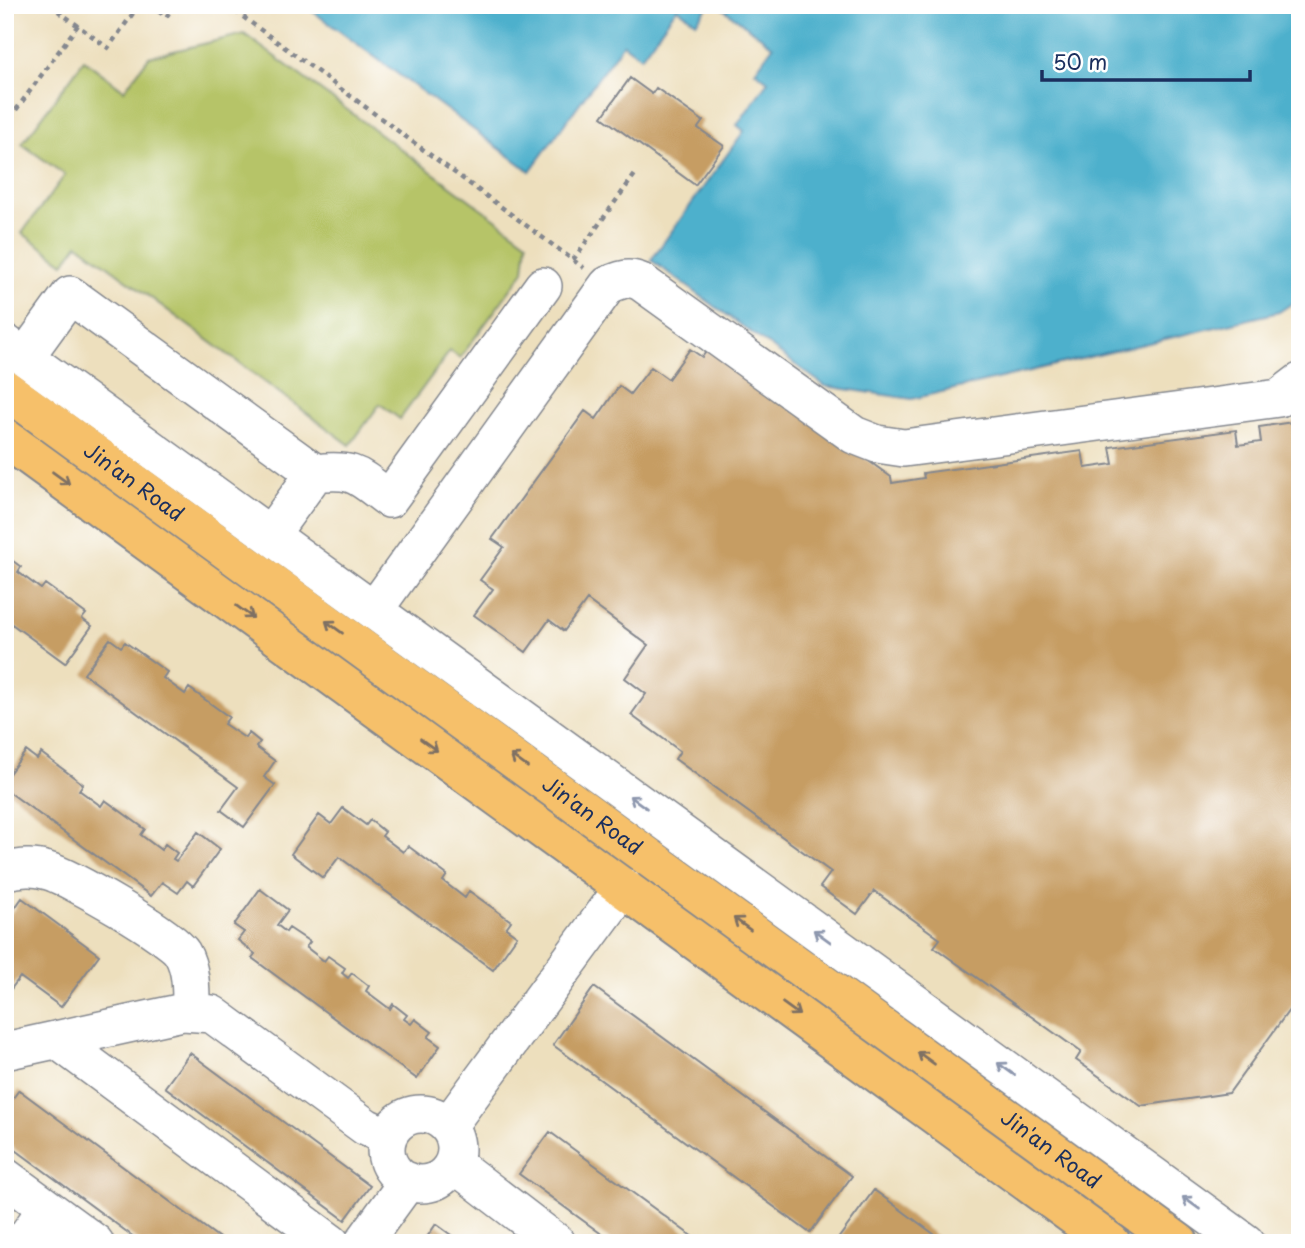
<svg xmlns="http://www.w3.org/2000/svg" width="1305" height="1248" font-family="'Playpen Sans',sans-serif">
	<rect width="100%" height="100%" fill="#fff"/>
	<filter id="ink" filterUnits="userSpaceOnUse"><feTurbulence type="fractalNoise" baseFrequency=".0143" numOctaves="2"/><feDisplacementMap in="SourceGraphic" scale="14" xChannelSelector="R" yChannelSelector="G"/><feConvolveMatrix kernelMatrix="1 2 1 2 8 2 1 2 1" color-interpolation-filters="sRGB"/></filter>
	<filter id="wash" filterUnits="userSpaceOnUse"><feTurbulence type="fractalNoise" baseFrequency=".00686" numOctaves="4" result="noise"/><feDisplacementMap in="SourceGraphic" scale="28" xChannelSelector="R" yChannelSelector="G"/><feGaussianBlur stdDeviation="1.57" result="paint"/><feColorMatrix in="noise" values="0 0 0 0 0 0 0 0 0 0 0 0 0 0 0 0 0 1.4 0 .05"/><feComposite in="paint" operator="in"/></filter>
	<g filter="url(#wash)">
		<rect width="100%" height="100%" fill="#eddfbd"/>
		<!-- green -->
		<path fill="#b6c467" stroke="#687a62" stroke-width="2" d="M 244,34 L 527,242 L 524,271 L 460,358 L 450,351 L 400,419 L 380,404 L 350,445 L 78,244 L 64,263 L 22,233 L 65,175 L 22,144 L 84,60 L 124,90 L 149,57 Z"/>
		<!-- water -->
		<path fill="#4db0cc" stroke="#347095" stroke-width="2" d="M 304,5 L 709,5 L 696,22 L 677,8 L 641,57 L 623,44 L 530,171 Z
			M 718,5 L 1300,5 L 1300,298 L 1279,312 L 912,399 L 825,386 L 651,260 L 744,131 L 737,125 L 768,81 L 755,71 L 773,46 Z"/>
		<g id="blocks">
			<!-- building -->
			<path fill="#c69d64" d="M 630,78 L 652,94 L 656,88 L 703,121 L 698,128 L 724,146 L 695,185 L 602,117 Z
				M 710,347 L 891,477 L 892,483 L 924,478 L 923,473 L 1082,451 L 1085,468 L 1113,464 L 1110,447 L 1236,430 L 1238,445 L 1261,442 L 1259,427 L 1300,421 L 1300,995 L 1229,1093 L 1141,1106 L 1076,1060 L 1081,1052 L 934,947 L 940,939 L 874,891 L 857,914 L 820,887 L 831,872 L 675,759 L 680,751 L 631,715 L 646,694 L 625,678 L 648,645 L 587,600 L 564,631 L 549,620 L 526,652 L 474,615 L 493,589 L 480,580 L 504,547 L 492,539 L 585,411 L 596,419 L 619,386 L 630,394 L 651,367 L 668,379 L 690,349 L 702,357 Z
				M 5,555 L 21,567 L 18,572 L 41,589 L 45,584 L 86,614 L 82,619 L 92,626 L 65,663 L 5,619 Z
				M 110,639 L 121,647 L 125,642 L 167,672 L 163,678 L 185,694 L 189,688 L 229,717 L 224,724 L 245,738 L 249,733 L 260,742 L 256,747 L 275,761 L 264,777 L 275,785 L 244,827 L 221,810 L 238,787 L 84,674 Z
				M 26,751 L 37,759 L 41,753 L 83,784 L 79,790 L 101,806 L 105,800 L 145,829 L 141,835 L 161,850 L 165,844 L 177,853 L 173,859 L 176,861 L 198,832 L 220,849 L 193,886 L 187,881 L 178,893 L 162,882 L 151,896 L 5,789 L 5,779 Z
				M 343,808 L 366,825 L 370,820 L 385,832 L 382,836 L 403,852 L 408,846 L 447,875 L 443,881 L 465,898 L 469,891 L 511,921 L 506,928 L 517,936 L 493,970 L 339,857 L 323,878 L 291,854 L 319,815 L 331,824 Z
				M 260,889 L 288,910 L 277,925 L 286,932 L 289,928 L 310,942 L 306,947 L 324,961 L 328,956 L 345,968 L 342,973 L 348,978 L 352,973 L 369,986 L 366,991 L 390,1009 L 393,1004 L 407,1015 L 404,1019 L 411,1024 L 415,1019 L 432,1032 L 428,1037 L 440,1046 L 417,1079 L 252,958 L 255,954 L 238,940 L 244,932 L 234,925 Z
				M 22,898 L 99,955 L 61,1007 L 20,977 L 5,997 L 5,922 Z
				M 594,987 L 852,1176 L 810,1233 L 553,1045 Z
				M 190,1053 L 370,1186 L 345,1220 L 165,1087 Z
				M 19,1090 L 226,1243 L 142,1243 L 5,1142 L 5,1109 Z
				M 550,1132 L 701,1243 L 614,1243 L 519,1174 Z
				M 874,1190 L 946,1243 L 835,1243 Z
				M 436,1224 L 462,1243 L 423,1243 Z"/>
		</g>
	</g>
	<g filter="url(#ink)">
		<use href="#blocks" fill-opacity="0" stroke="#84878e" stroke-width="2"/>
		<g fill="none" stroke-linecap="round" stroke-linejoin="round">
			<!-- minor casing -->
			<g stroke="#84878e" stroke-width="40">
				<path id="minor" d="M 5,343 L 1246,1243
					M 25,357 L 70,295 L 315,473 L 270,535
					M 315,473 C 355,468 358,476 389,499 L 543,286
					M 374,610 L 608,285 C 621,280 628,276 641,282 L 854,435 L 877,444 L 904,448 L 1279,398 L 1300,382
					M 5,871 C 21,868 33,866 48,871 C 70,877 172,936 182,953 C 192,970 191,993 191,1012
					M 57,1040 L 331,1243
					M 5,1051 L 183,1012 L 212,1014 L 366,1127 L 388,1137
					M386 1149a35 35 0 1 1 70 0a35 35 0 1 1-70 0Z
					M 448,1126 L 624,887
					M 454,1164 L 557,1243
					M 5,1177 L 95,1243
					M 22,1243 L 47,1208
					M 363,1243 L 408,1181"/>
			</g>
			<!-- major casing -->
			<g stroke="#84878e" stroke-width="42">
				<g id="major">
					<path id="s1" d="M 5,389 L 1179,1243"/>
					<path d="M 5,438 L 1111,1243"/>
				</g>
			</g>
			<!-- path -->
			<path stroke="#84878e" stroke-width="4.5" stroke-dasharray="5 5" stroke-linecap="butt" d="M 50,5 L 108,48 L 139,5
				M 150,5 L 166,17 L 175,5
				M 227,5 L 584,268
				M 16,110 L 78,25
				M 573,260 L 636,173"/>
			<!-- minor -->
			<use href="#minor" stroke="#fff" stroke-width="37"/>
			<!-- major -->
			<use href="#major" stroke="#f6c06b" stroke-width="38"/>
		</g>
		<!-- one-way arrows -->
		<defs><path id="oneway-shaft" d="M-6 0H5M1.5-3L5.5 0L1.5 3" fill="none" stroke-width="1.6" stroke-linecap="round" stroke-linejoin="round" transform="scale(1.75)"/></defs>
		<g stroke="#7e7064">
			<use href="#oneway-shaft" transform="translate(61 478) rotate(36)"/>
			<use href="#oneway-shaft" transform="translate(245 612) rotate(36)"/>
			<use href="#oneway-shaft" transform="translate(334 627) rotate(-144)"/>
			<use href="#oneway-shaft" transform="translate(429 745) rotate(36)"/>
			<use href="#oneway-shaft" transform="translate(519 761) rotate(-144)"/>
			<use href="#oneway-shaft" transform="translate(742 924) rotate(-144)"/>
			<use href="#oneway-shaft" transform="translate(791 1009) rotate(36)"/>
			<use href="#oneway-shaft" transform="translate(926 1058) rotate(-144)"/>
		</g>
		<g stroke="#8d97ae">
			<use href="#oneway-shaft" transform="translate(638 802) rotate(-144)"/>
			<use href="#oneway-shaft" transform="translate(822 936) rotate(-144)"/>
			<use href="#oneway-shaft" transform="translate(1006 1069) rotate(-144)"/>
			<use href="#oneway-shaft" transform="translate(1191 1203) rotate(-144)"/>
		</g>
	</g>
	<g text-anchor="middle" stroke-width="5" stroke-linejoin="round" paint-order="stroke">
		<!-- street labels -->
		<g font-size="21" fill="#1b2f5e" stroke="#fff">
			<text dy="7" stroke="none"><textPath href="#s1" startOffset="159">Jin'an Road</textPath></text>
			<text dy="7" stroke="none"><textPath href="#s1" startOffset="726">Jin'an Road</textPath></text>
			<text dy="7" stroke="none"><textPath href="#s1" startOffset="1293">Jin'an Road</textPath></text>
		</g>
	</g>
	<!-- margin -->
	<rect width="1305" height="1248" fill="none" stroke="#fff" stroke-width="28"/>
	<!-- scale -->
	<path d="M1042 70v10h208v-10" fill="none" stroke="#1b2f5e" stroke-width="3.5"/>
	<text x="1053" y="70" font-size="21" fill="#1b2f5e" stroke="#ffffff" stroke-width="5" paint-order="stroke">50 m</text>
</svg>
